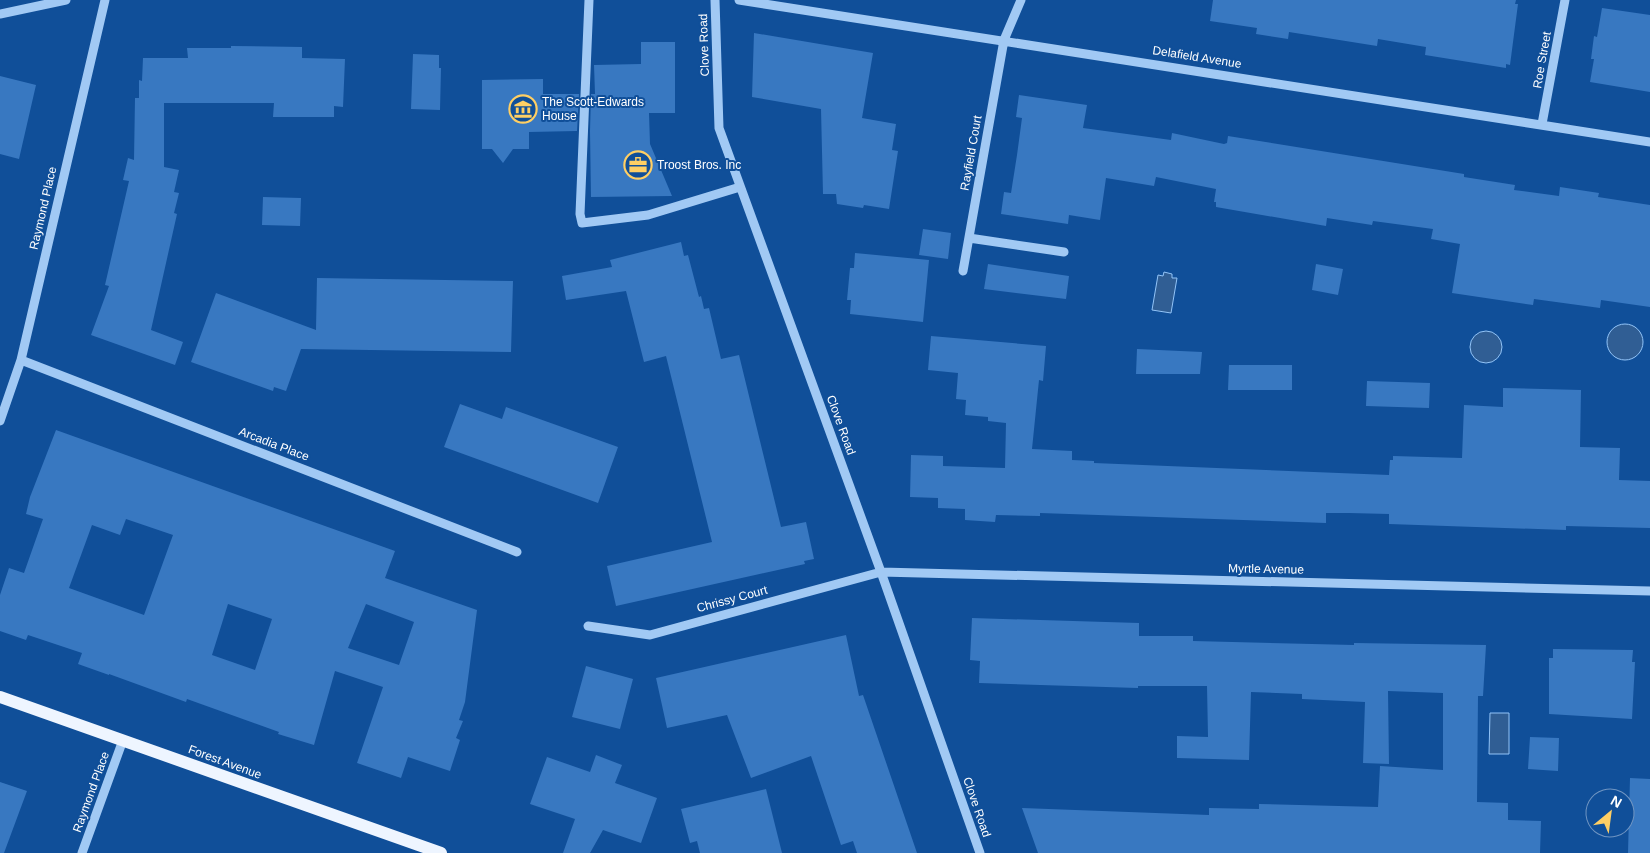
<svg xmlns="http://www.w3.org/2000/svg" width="1650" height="853" font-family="Helvetica,sans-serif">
	<rect width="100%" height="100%" fill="#104f99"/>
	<!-- water -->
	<path fill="#305e94" stroke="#92c4f8" d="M 1164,272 L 1172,274 L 1172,278 L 1177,278 L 1171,313 L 1152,310 L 1158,275 L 1163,276 Z
		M1607 342a18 18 0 1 1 36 0a18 18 0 1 1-36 0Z
		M1470 347a16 16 0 1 1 32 0a16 16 0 1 1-32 0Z
		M 1490,713 L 1509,713 L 1509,754 L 1489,754 Z"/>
	<!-- building -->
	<path fill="#3878c1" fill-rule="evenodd" d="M 1213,0 L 1516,0 L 1515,4 L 1518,4 L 1510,65 L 1506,64 L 1506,68 L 1425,55 L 1426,47 L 1378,39 L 1377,46 L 1289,32 L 1288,39 L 1256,34 L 1257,28 L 1210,21 Z
		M 1602,8 L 1650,15 L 1650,92 L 1590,82 L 1594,59 L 1591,59 L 1594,36 L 1597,37 Z
		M 754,33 L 873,53 L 862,118 L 896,124 L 892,150 L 898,151 L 889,209 L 864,205 L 863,208 L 837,204 L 836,194 L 823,194 L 821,109 L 752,97 Z
		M 641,42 L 675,42 L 675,113 L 649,113 L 650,144 L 672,196 L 591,197 L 590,131 L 591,94 L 595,94 L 594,65 L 641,64 Z
		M 231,46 L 302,47 L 302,58 L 345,59 L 343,107 L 334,106 L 334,117 L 273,117 L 274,103 L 164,103 L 164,167 L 179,170 L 174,192 L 179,193 L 174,213 L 177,214 L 151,330 L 183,342 L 175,365 L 91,335 L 109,286 L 105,285 L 129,181 L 123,180 L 128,158 L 134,160 L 135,98 L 139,98 L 139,80 L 142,81 L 143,58 L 188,58 L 187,48 L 231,48 Z
		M 413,54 L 439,55 L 439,68 L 441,68 L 440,110 L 411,109 Z
		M 0,76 L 36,85 L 19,159 L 0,154 Z
		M 543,79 L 543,94 L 579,94 L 577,131 L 529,132 L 529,149 L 513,149 L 503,163 L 492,149 L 482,149 L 482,80 Z
		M 1019,95 L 1087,105 L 1083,128 L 1171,140 L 1172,133 L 1224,144 L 1227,143 L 1228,136 L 1464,174 L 1464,177 L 1515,185 L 1514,190 L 1559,196 L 1560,187 L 1599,193 L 1598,197 L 1650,205 L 1650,307 L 1601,300 L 1600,308 L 1534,299 L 1533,305 L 1452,293 L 1460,244 L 1431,239 L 1433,229 L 1373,221 L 1372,225 L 1327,218 L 1326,226 L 1216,207 L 1216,202 L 1214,202 L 1216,189 L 1156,177 L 1154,186 L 1106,178 L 1100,220 L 1069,215 L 1068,224 L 1001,214 L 1004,192 L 1011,193 L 1017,155 L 1022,118 L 1016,117 Z
		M 263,197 L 301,198 L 300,226 L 262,225 Z
		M 923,229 L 951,233 L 948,259 L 919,255 Z
		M 681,242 L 684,256 L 688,255 L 699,297 L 701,296 L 704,309 L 709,308 L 721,359 L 739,355 L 781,527 L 806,522 L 814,559 L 804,561 L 805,564 L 616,606 L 607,566 L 712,542 L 666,356 L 644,362 L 626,291 L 566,300 L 562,276 L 612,267 L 610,260 Z
		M 855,253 L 929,260 L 923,322 L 850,314 L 851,300 L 847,300 L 850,268 L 854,268 Z
		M 988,264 L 1069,276 L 1066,299 L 984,289 Z
		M 1316,264 L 1343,269 L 1338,295 L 1312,290 Z
		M 317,278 L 513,281 L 511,352 L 301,349 L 286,391 L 274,387 L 273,391 L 191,362 L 216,293 L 316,330 Z
		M 931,336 L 1046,346 L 1043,381 L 1039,380 L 1032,449 L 1072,451 L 1072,460 L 1094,461 L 1094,463 L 1389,475 L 1390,460 L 1393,460 L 1393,456 L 1462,458 L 1464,405 L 1503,407 L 1503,388 L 1581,390 L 1580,447 L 1620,448 L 1619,480 L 1650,481 L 1650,528 L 1566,526 L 1566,530 L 1389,524 L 1389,514 L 1349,513 L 1326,513 L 1326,523 L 1040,513 L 1040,516 L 996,515 L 995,522 L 965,520 L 965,509 L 938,508 L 938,498 L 910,497 L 911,455 L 943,456 L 943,466 L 1005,468 L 1006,423 L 988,421 L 988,417 L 965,415 L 966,400 L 956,399 L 958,373 L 928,370 Z
		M 1137,349 L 1202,352 L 1200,374 L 1136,374 Z
		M 1229,365 L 1292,365 L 1292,390 L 1228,390 Z
		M 1367,381 L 1430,383 L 1429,408 L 1366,406 Z
		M 460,404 L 502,419 L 506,407 L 618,447 L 598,503 L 444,447 Z
		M 56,430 L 395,551 L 385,578 L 477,610 L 465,702 L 459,720 L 463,721 L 456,738 L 460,740 L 450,771 L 408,757 L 401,778 L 357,763 L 383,687 L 335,671 L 314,745 L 278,734 L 279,732 L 187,699 L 186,702 L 109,674 L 109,675 L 78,664 L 82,653 L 28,635 L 26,640 L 0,631 L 0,595 L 9,568 L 24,573 L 43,519 L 26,514 L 30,497 ZM 126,519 L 173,535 L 144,615 L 69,588 L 92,525 L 120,535 ZM 228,604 L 272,619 L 255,670 L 212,655 ZM 366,604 L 414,622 L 399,665 L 348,648 Z
		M 972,618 L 1139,623 L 1139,636 L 1193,636 L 1193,641 L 1354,645 L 1354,643 L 1486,645 L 1483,696 L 1478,696 L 1477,802 L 1508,803 L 1508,820 L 1541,821 L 1540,853 L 1038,853 L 1022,808 L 1209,815 L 1209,808 L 1259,809 L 1259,804 L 1378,807 L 1380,766 L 1443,770 L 1443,693 L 1388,691 L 1389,764 L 1363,763 L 1365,702 L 1302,699 L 1302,694 L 1251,692 L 1249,760 L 1177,758 L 1177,736 L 1208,737 L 1207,686 L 1138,686 L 1138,688 L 979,683 L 980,661 L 970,660 Z
		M 846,635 L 859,696 L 863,695 L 917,853 L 857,853 L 853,841 L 841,845 L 811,756 L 751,778 L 727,715 L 667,728 L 656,678 Z
		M 1553,649 L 1633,650 L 1632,662 L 1635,662 L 1632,719 L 1549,714 L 1549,658 L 1553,658 Z
		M 586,666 L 633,679 L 620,729 L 572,717 Z
		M 1530,737 L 1559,738 L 1558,771 L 1528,769 Z
		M 596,755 L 622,765 L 615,783 L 657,798 L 641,843 L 603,830 L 590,853 L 563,853 L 575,819 L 530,804 L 547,757 L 590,772 Z
		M 1630,778 L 1650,779 L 1650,853 L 1628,853 Z
		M 0,782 L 27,791 L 4,853 L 0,853 Z
		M 766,789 L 782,853 L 700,853 L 697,841 L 690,843 L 681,809 Z"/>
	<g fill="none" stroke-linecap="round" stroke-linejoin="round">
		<!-- minor -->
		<path stroke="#a1c9f4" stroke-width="9" d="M 589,0 L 580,214 L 582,223 L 648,215 L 740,187
			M 715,0 L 719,128 L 881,572 L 980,853
			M 739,0 L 1650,142
			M 0,14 L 66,0
			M 1542,124 L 1565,0
			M 969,238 L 1064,252
			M 963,271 L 1004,40 L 1021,0
			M 21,360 L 517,552
			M 0,421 L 21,360 L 105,0
			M 588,626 L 650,635 L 881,572 L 1650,591
			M 82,853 L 123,740"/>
		<!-- major -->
		<path stroke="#eef5ff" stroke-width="12" d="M 0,697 L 441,853"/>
	</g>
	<!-- icons -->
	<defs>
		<g id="museum-ring" transform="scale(1.4375)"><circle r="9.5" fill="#104f99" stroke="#ffcf64" stroke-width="1.5"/><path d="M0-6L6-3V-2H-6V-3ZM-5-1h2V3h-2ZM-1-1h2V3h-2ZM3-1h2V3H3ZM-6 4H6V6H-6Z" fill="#ffcf64"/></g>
		<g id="office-ring" transform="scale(1.4375)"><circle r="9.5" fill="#104f99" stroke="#ffcf64" stroke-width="1.5"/><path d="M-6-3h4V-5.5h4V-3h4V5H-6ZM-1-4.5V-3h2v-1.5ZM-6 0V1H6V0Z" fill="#ffcf64"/></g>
	</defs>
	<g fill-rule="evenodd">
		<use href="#museum-ring" x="523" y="109"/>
		<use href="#office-ring" x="638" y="165"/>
	</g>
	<g text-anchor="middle" stroke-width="4" stroke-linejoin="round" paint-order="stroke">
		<!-- street labels -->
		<g font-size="12" fill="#fff" stroke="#104f99">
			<text transform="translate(704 45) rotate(-92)" y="4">Clove Road</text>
			<text transform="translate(1197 57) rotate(9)" y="4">Delafield Avenue</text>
			<text transform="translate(1542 60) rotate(-80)" y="4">Roe Street</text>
			<text transform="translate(971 153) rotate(-80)" y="4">Rayfield Court</text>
			<text transform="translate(43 208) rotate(-77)" y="4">Raymond Place</text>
			<text transform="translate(841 425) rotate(70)" y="4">Clove Road</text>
			<text transform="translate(274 444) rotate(21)" y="4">Arcadia Place</text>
			<text transform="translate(1266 569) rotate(1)" y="4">Myrtle Avenue</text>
			<text transform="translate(732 599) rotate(-15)" y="4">Chrissy Court</text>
			<text transform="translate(225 762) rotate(20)" y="4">Forest Avenue</text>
			<text transform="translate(91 792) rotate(-70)" y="4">Raymond Place</text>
			<text transform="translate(977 807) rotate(71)" y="4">Clove Road</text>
		</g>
		<!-- poi labels -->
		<g font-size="12" fill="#fff" stroke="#104f99" text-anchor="start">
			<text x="542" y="106">The Scott-Edwards<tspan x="542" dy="14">House</tspan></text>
			<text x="657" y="169">Troost Bros. Inc</text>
		</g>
	</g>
	<!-- north arrow -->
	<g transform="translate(1610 813) rotate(29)"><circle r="24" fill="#104f99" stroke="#7095c2"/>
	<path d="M0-4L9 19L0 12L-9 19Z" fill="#ffcf64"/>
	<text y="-8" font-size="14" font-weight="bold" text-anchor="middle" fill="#ffffff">N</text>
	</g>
</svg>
